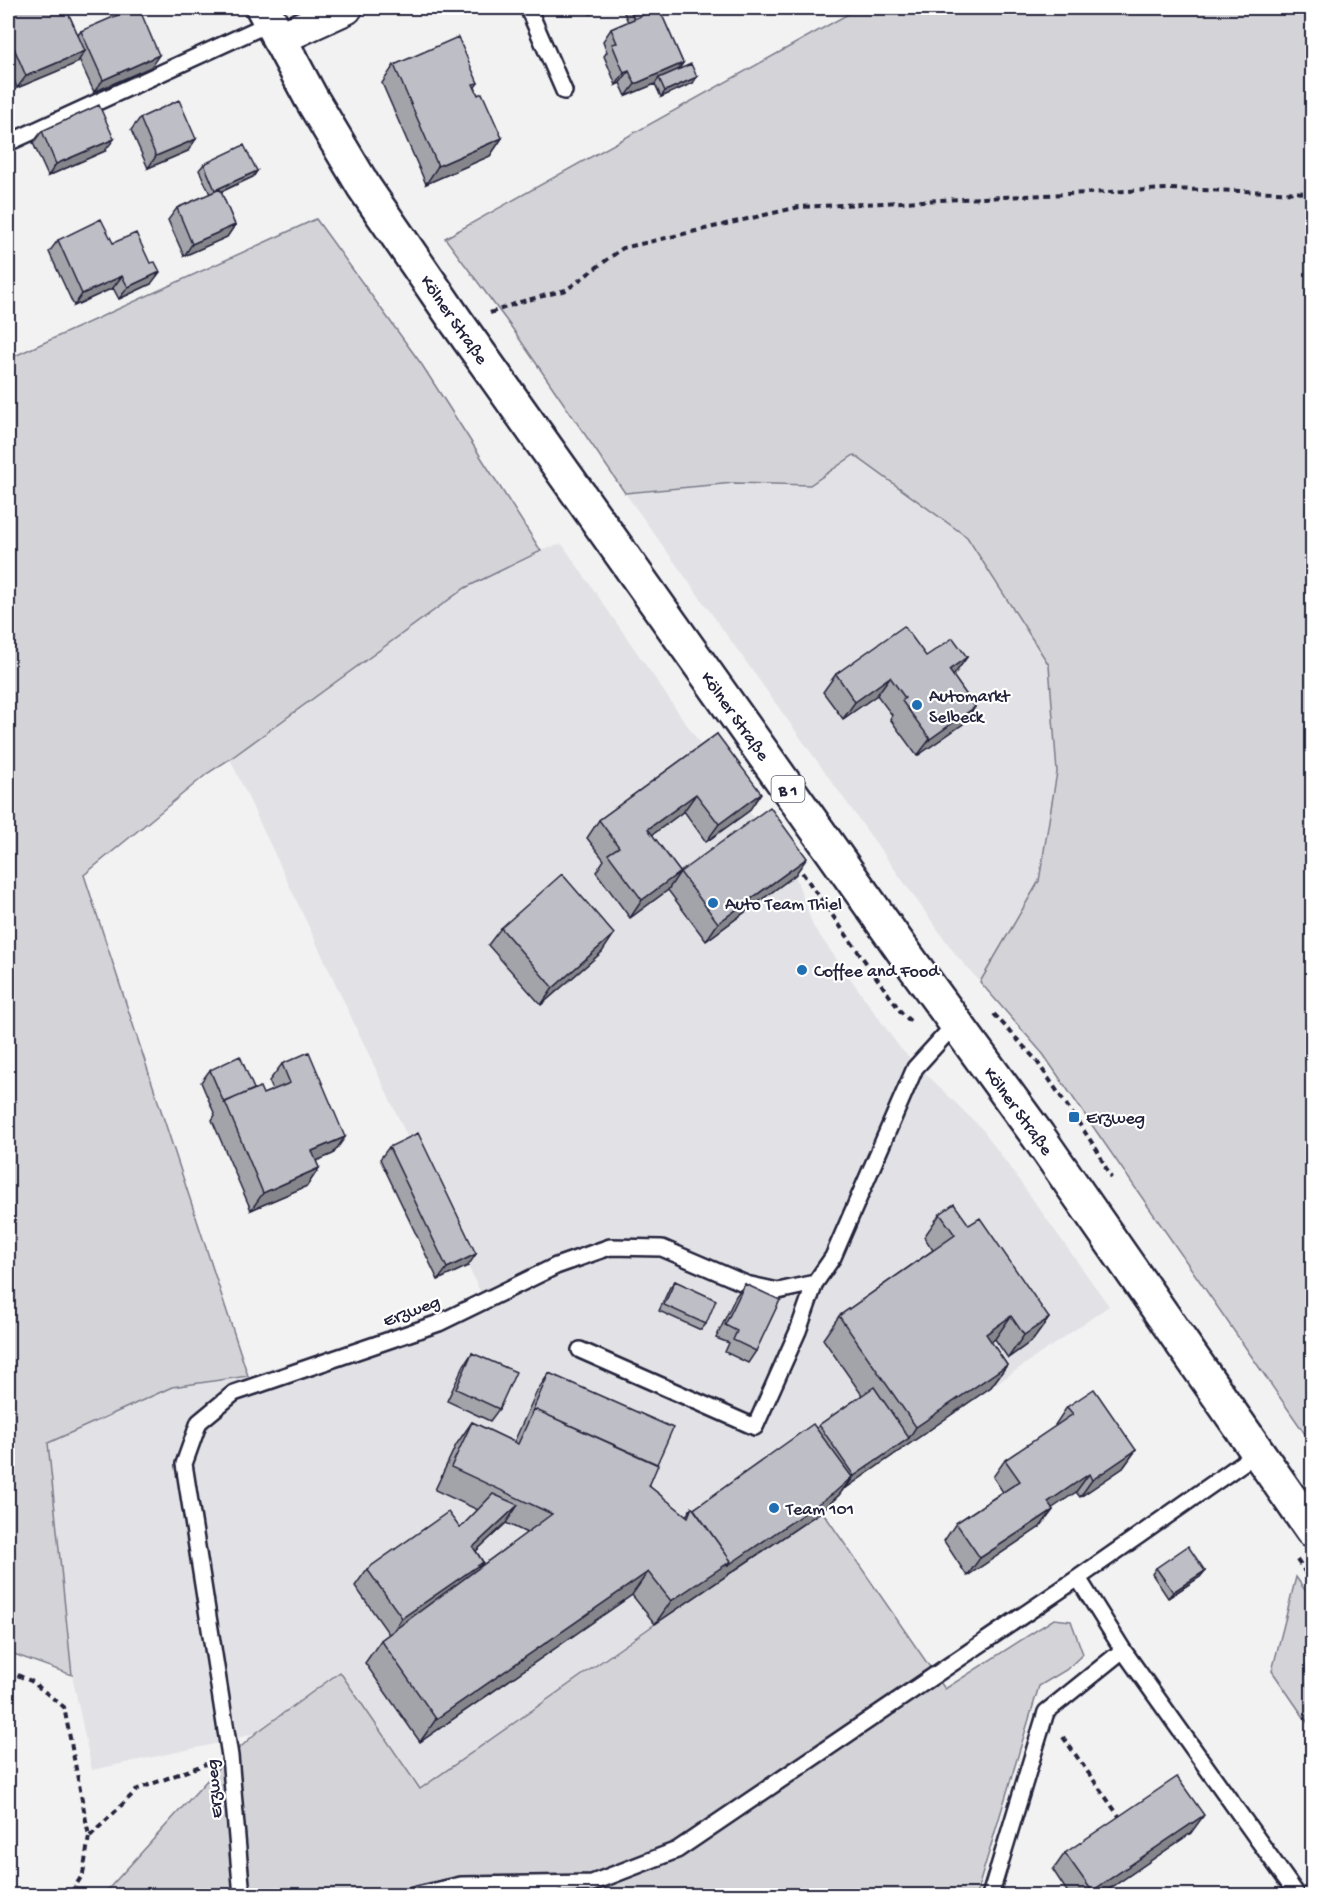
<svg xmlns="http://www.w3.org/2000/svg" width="1320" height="1903" font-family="'Gochi Hand',sans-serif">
	<rect width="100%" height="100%" fill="#f2f2f3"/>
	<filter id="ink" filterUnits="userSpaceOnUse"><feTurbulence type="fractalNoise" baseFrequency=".0167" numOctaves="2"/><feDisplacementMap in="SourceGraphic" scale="12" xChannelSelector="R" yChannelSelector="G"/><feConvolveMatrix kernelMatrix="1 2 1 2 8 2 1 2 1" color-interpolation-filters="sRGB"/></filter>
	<g filter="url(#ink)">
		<!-- built -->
		<path fill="#e2e2e6" d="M 854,455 L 967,537 L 1049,665 L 1057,772 L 1039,881 L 980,982 L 956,955 L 625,493 L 734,483 L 810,485 Z
			M 562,544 L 705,751 L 795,875 L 813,926 L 900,1048 L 983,1130 L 1109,1306 L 846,1488 L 822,1511 L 655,1624 L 420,1789 L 340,1672 L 256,1733 L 215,1744 L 92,1770 L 72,1675 L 48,1443 L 172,1387 L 248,1376 L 484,1300 L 230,759 L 465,588 L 533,553 Z"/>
		<!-- green -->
		<path fill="#d3d3d8" stroke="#7a7a8a" stroke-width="1.5" d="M 859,8 L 1312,8 L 1312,1444 L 1043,1054 L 980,982 L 1039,881 L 1057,772 L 1049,665 L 967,537 L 854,455 L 810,485 L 734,483 L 625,493 L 512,328 L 445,238 Z
			M 316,219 L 422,365 L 541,551 L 465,588 L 230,759 L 208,773 L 84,875 L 248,1376 L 172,1387 L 48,1443 L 72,1675 L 8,1652 L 8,359 Z
			M 822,1511 L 945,1689 L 1054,1619 L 1071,1621 L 1083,1654 L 1066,1670 L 1039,1686 L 976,1895 L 102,1896 L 219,1767 L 256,1733 L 340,1672 L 420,1789 L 655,1624 Z
			M 1296,1577 L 1312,1600 L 1312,1729 L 1272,1671 Z"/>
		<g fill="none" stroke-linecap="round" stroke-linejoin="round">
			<!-- lane casing -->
			<g stroke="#22223b" stroke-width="20">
				<path id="lane" d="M 528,8 L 564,91
					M 8,143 L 270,23
					M 580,1350 L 755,1427 L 798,1331 L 815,1283 L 833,1257 L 915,1068 L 955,1024
					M 1078,1578 L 1123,1650 L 1298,1896
					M 242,1896 L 230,1756 L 184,1464 L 199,1422 L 234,1393 L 439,1323 L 556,1266 L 610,1247 L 662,1248 L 746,1284 L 778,1291 L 815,1283
					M 413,1896 L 461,1885 L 592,1883 L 677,1850 L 1078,1578 L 1257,1453
					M 990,1896 L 1046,1712 L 1123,1650"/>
			</g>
			<!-- street casing -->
			<g stroke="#22223b" stroke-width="36">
				<path id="street" d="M 278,39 L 346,8"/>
			</g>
			<!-- primary casing -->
			<g stroke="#22223b" stroke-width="38">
				<g id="primary">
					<path id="s1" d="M 263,8 L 311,98 L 364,187 L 456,321 L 906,955 L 1038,1136 L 1312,1530"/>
				</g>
			</g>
			<!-- path -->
			<path stroke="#22223b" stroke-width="4" stroke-dasharray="6 4.5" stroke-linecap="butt" d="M 490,313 L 520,302 L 566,290 L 623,248 L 799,207 L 1168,189 L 1312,193
				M 796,864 L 901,1012 L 910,1021
				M 994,1014 L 1036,1060 L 1097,1150 L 1111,1178
				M 1297,1560 L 1312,1582
				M 8,1671 L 31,1681 L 64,1707 L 89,1836 L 83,1874 L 69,1896
				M 1063,1737 L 1121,1819
				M 90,1836 L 138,1789 L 206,1764"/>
			<!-- lane -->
			<use href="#lane" stroke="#fff" stroke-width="15"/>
			<!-- street -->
			<use href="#street" stroke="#fff" stroke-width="32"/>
			<!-- primary -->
			<use href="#primary" stroke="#fff" stroke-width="33"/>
		</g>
		<!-- wall -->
		<path fill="#a3a3aa" stroke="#22223b" stroke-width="1.5" fill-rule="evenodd" d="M 11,8 L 66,8 L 78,35 L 81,31 L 151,67 L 94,92 L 79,59 L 77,63 L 17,88 L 8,65 L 8,11 L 12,9 Z
			M 588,8 L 605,8 L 590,14 Z
			M 622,8 L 662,8 L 663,10 L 661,13 L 683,63 L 679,69 L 693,83 L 661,97 L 655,84 L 626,96 L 620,83 L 616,85 L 604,56 L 607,52 L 603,41 L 611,29 L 628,22 Z
			M 394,65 L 478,83 L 475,87 L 478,95 L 502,138 L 490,156 L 426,184 L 382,83 Z
			M 140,118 L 188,151 L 148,168 L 131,130 Z
			M 42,131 L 105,151 L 48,176 L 33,143 Z
			M 204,164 L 257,171 L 253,177 L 221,192 L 235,225 L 227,237 L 184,256 L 168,220 L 177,208 L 210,194 L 199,170 Z
			M 58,240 L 113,243 L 151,284 L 119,299 L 113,288 L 74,306 L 49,252 Z
			M 926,656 L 967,657 L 953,676 L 975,707 L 963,724 L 917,756 L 890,719 L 892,715 L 877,695 L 843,719 L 823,692 L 836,674 Z
			M 717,734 L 749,811 L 706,842 L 684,811 L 652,835 L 680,872 L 795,875 L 706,941 L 668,890 L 630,918 L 596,872 L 604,860 L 587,838 L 599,820 Z
			M 501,928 L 602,952 L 541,1005 L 488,945 Z
			M 282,1064 L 345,1137 L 333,1154 L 316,1161 L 319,1168 L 307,1186 L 251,1210 L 212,1120 L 215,1115 L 201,1082 L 210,1070 L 254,1089 L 263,1094 L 273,1090 L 269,1081 Z
			M 389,1147 L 468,1266 L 438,1280 L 380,1159 Z
			M 940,1214 L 969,1225 L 1049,1318 L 1033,1340 L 1008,1358 L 995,1339 L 991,1342 L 1007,1365 L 991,1387 L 846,1488 L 845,1487 L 839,1495 L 822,1511 L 655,1624 L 632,1595 L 420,1742 L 365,1663 L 381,1640 L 389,1634 L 355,1586 L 367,1569 L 460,1528 L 478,1510 L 435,1490 L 456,1445 L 472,1422 L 514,1442 L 537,1391 L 549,1373 L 657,1464 L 649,1486 L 686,1516 L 692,1507 L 694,1509 L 817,1428 L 819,1425 L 862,1395 L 823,1339 L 839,1316 L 933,1250 L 924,1237 ZM 506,1523 L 527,1533 L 479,1568 L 483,1562 L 476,1551 Z
			M 675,1281 L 706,1324 L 701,1330 L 659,1311 L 670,1287 Z
			M 745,1284 L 756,1351 L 748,1363 L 725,1352 L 729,1343 L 716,1338 L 736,1296 Z
			M 472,1353 L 499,1409 L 490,1421 L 447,1401 L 464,1365 Z
			M 1067,1407 L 1136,1450 L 1123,1468 L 1080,1497 L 1076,1492 L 1052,1508 L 1053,1510 L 1040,1527 L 967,1576 L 944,1541 L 956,1523 L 1003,1492 L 993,1477 L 1005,1460 L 1056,1426 L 1055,1425 Z
			M 1156,1568 L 1205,1571 L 1200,1577 L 1168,1598 L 1152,1574 Z
			M 1191,1833 L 1099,1896 L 1070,1896 L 1053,1870 L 1065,1853 Z"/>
		<!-- shaded-wall -->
		<path fill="#85858b" stroke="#22223b" stroke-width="1.5" d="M 595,8 L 605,8 L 590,14 Z
			M 85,51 L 77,63 L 17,88 L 26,76 Z
			M 159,55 L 151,67 L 94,92 L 103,80 Z
			M 683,63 L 674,75 L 659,78 L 655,84 L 626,96 L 635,84 Z
			M 629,71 L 620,83 L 616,85 L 624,73 Z
			M 697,77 L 693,83 L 661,97 L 665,91 Z
			M 502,138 L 490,156 L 426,184 L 438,166 Z
			M 114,139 L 105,151 L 48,176 L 56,164 Z
			M 196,139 L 188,151 L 148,168 L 156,156 Z
			M 257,171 L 253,177 L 211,196 L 215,190 Z
			M 235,225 L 227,237 L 184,256 L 192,244 Z
			M 160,272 L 151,284 L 119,299 L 128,287 Z
			M 122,276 L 113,288 L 74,306 L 82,294 Z
			M 967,657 L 954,675 L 936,688 L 949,670 Z
			M 890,677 L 877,695 L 843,719 L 855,702 Z
			M 975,707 L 963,724 L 917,756 L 930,739 Z
			M 761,793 L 749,811 L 706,842 L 719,824 Z
			M 696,794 L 684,811 L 636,847 L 648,829 Z
			M 807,858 L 795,875 L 706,941 L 718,923 Z
			M 680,872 L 668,890 L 630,918 L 642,900 Z
			M 614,934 L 602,952 L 541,1005 L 553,988 Z
			M 345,1137 L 333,1154 L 299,1168 L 312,1151 Z
			M 319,1168 L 307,1186 L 251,1210 L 263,1193 Z
			M 476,1254 L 468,1266 L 438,1280 L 447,1268 Z
			M 1011,1316 L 995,1339 L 970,1357 L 986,1334 Z
			M 1049,1318 L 1033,1340 L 1008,1358 L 1024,1335 Z
			M 1007,1365 L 991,1387 L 846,1488 L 854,1476 L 909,1438 L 916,1427 Z
			M 1136,1450 L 1123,1468 L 1080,1497 L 1092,1480 Z
			M 1089,1474 L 1076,1492 L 1035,1520 L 1048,1502 Z
			M 852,1477 L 839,1495 L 822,1511 L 655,1624 L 671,1601 Z
			M 518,1505 L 506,1523 L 461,1565 L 473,1547 Z
			M 1053,1510 L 1040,1527 L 967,1576 L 980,1558 Z
			M 483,1562 L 471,1580 L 390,1636 L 402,1618 Z
			M 1205,1571 L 1200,1577 L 1168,1598 L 1173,1592 Z
			M 648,1572 L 632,1595 L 420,1742 L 436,1719 Z
			M 1204,1815 L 1191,1833 L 1099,1896 L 1089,1896 L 1092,1891 Z"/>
		<!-- building -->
		<path fill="#bebec6" stroke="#22223b" stroke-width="1.5" d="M 16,8 L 66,8 L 85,51 L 26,76 L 8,34 L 8,11 Z
			M 134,8 L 139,8 L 159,55 L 103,80 L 81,31 Z
			M 629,8 L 662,8 L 663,10 L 660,12 L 659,8 L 634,19 Z
			M 659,8 L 683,63 L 635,84 L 629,71 L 624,73 L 612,44 L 617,43 L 611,29 Z
			M 458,37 L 478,83 L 473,84 L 478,95 L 482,93 L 502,138 L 438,166 L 394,65 Z
			M 691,64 L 697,77 L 665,91 L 659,78 Z
			M 179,100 L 196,139 L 156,156 L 140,118 Z
			M 99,105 L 114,139 L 56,164 L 42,131 Z
			M 244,145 L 257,171 L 215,190 L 204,164 Z
			M 220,189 L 235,225 L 192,244 L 177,208 Z
			M 101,219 L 113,243 L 136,233 L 150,263 L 155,262 L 160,272 L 128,287 L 122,276 L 82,294 L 58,240 Z
			M 904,626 L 926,656 L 953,638 L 967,657 L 949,670 L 975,707 L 930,739 L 902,701 L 905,698 L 890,677 L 855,702 L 836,674 Z
			M 717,734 L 761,793 L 719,824 L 696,794 L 648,829 L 680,872 L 770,807 L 807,858 L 718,923 L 680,872 L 642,900 L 608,854 L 619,847 L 599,820 Z
			M 562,874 L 614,934 L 553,988 L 501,928 Z
			M 309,1052 L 345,1137 L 312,1151 L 319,1168 L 263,1193 L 225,1102 L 260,1087 L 263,1094 L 290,1083 L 282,1064 Z
			M 240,1056 L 254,1089 L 224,1103 L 210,1070 Z
			M 418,1133 L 476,1254 L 447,1268 L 389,1147 Z
			M 954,1204 L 969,1225 L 980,1218 L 1049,1318 L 1024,1335 L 1011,1316 L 986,1334 L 1007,1365 L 916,1427 L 839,1316 L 955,1235 L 940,1214 Z
			M 675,1281 L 716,1300 L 706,1324 L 664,1305 Z
			M 745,1284 L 780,1300 L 756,1351 L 733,1340 L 737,1331 L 725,1325 Z
			M 472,1353 L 516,1372 L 499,1409 L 456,1389 Z
			M 549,1373 L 673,1428 L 657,1464 L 534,1409 L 531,1414 Z
			M 874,1387 L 909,1438 L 854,1476 L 819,1425 Z
			M 1094,1389 L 1136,1450 L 1092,1480 L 1089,1474 L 1048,1502 L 1053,1510 L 980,1558 L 956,1523 L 1020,1481 L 1005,1460 L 1073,1414 L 1067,1407 Z
			M 534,1409 L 658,1465 L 649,1486 L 688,1517 L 692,1507 L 731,1561 L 671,1601 L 648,1572 L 436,1719 L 381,1640 L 552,1514 L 451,1467 L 472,1422 L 518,1444 Z
			M 813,1424 L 852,1477 L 834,1493 L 727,1566 L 731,1561 L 694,1509 Z
			M 493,1494 L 518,1505 L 473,1547 L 483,1562 L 402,1618 L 367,1569 L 448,1512 L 460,1528 Z
			M 1188,1546 L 1205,1571 L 1173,1592 L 1156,1568 Z
			M 1177,1777 L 1204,1815 L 1092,1891 L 1065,1853 Z"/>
	</g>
	<!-- markers -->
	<g fill="#1f6fb2" stroke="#fff" stroke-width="2">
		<circle cx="917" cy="705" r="6"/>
		<circle cx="713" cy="903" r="6"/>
		<circle cx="802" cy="970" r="6"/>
		<rect x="1068" y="1111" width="12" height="12" rx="3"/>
		<circle cx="774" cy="1508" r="6"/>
	</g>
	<g text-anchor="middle" stroke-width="4.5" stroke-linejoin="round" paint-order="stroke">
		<!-- shield labels -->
		<rect fill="#fff" stroke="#646476" stroke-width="1.5" x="771.5" y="776" width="33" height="26" rx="4.5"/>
		<g font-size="16" font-weight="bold" fill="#22223b">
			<text x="788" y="795">B 1</text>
		</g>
		<!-- street labels -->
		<g font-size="18" fill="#22223b" stroke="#fff">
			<text dy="6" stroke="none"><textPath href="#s1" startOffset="366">Kölner Straße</textPath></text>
			<text dy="6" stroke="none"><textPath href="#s1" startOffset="852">Kölner Straße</textPath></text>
			<text dy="6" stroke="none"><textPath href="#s1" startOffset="1338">Kölner Straße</textPath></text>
			<text transform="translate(411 1310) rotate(-21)" y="6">Erzweg</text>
			<text transform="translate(213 1789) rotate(-95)" y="6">Erzweg</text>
		</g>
		<!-- poi labels -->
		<g font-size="18" fill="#22223b" stroke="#fff" text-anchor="start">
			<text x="929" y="701">Automarkt<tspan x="929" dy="21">Selbeck</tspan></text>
			<text x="725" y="909">Auto Team Thiel</text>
			<text x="814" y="976">Coffee and Food</text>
			<text x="1086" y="1123">Erzweg</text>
			<text x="786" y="1514">Team 101</text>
		</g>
	</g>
	<!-- margin -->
	<rect width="1320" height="1903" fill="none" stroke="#fff" stroke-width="30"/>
	<rect x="15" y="15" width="1290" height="1873" fill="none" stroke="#22223b" stroke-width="2" filter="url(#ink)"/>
</svg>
